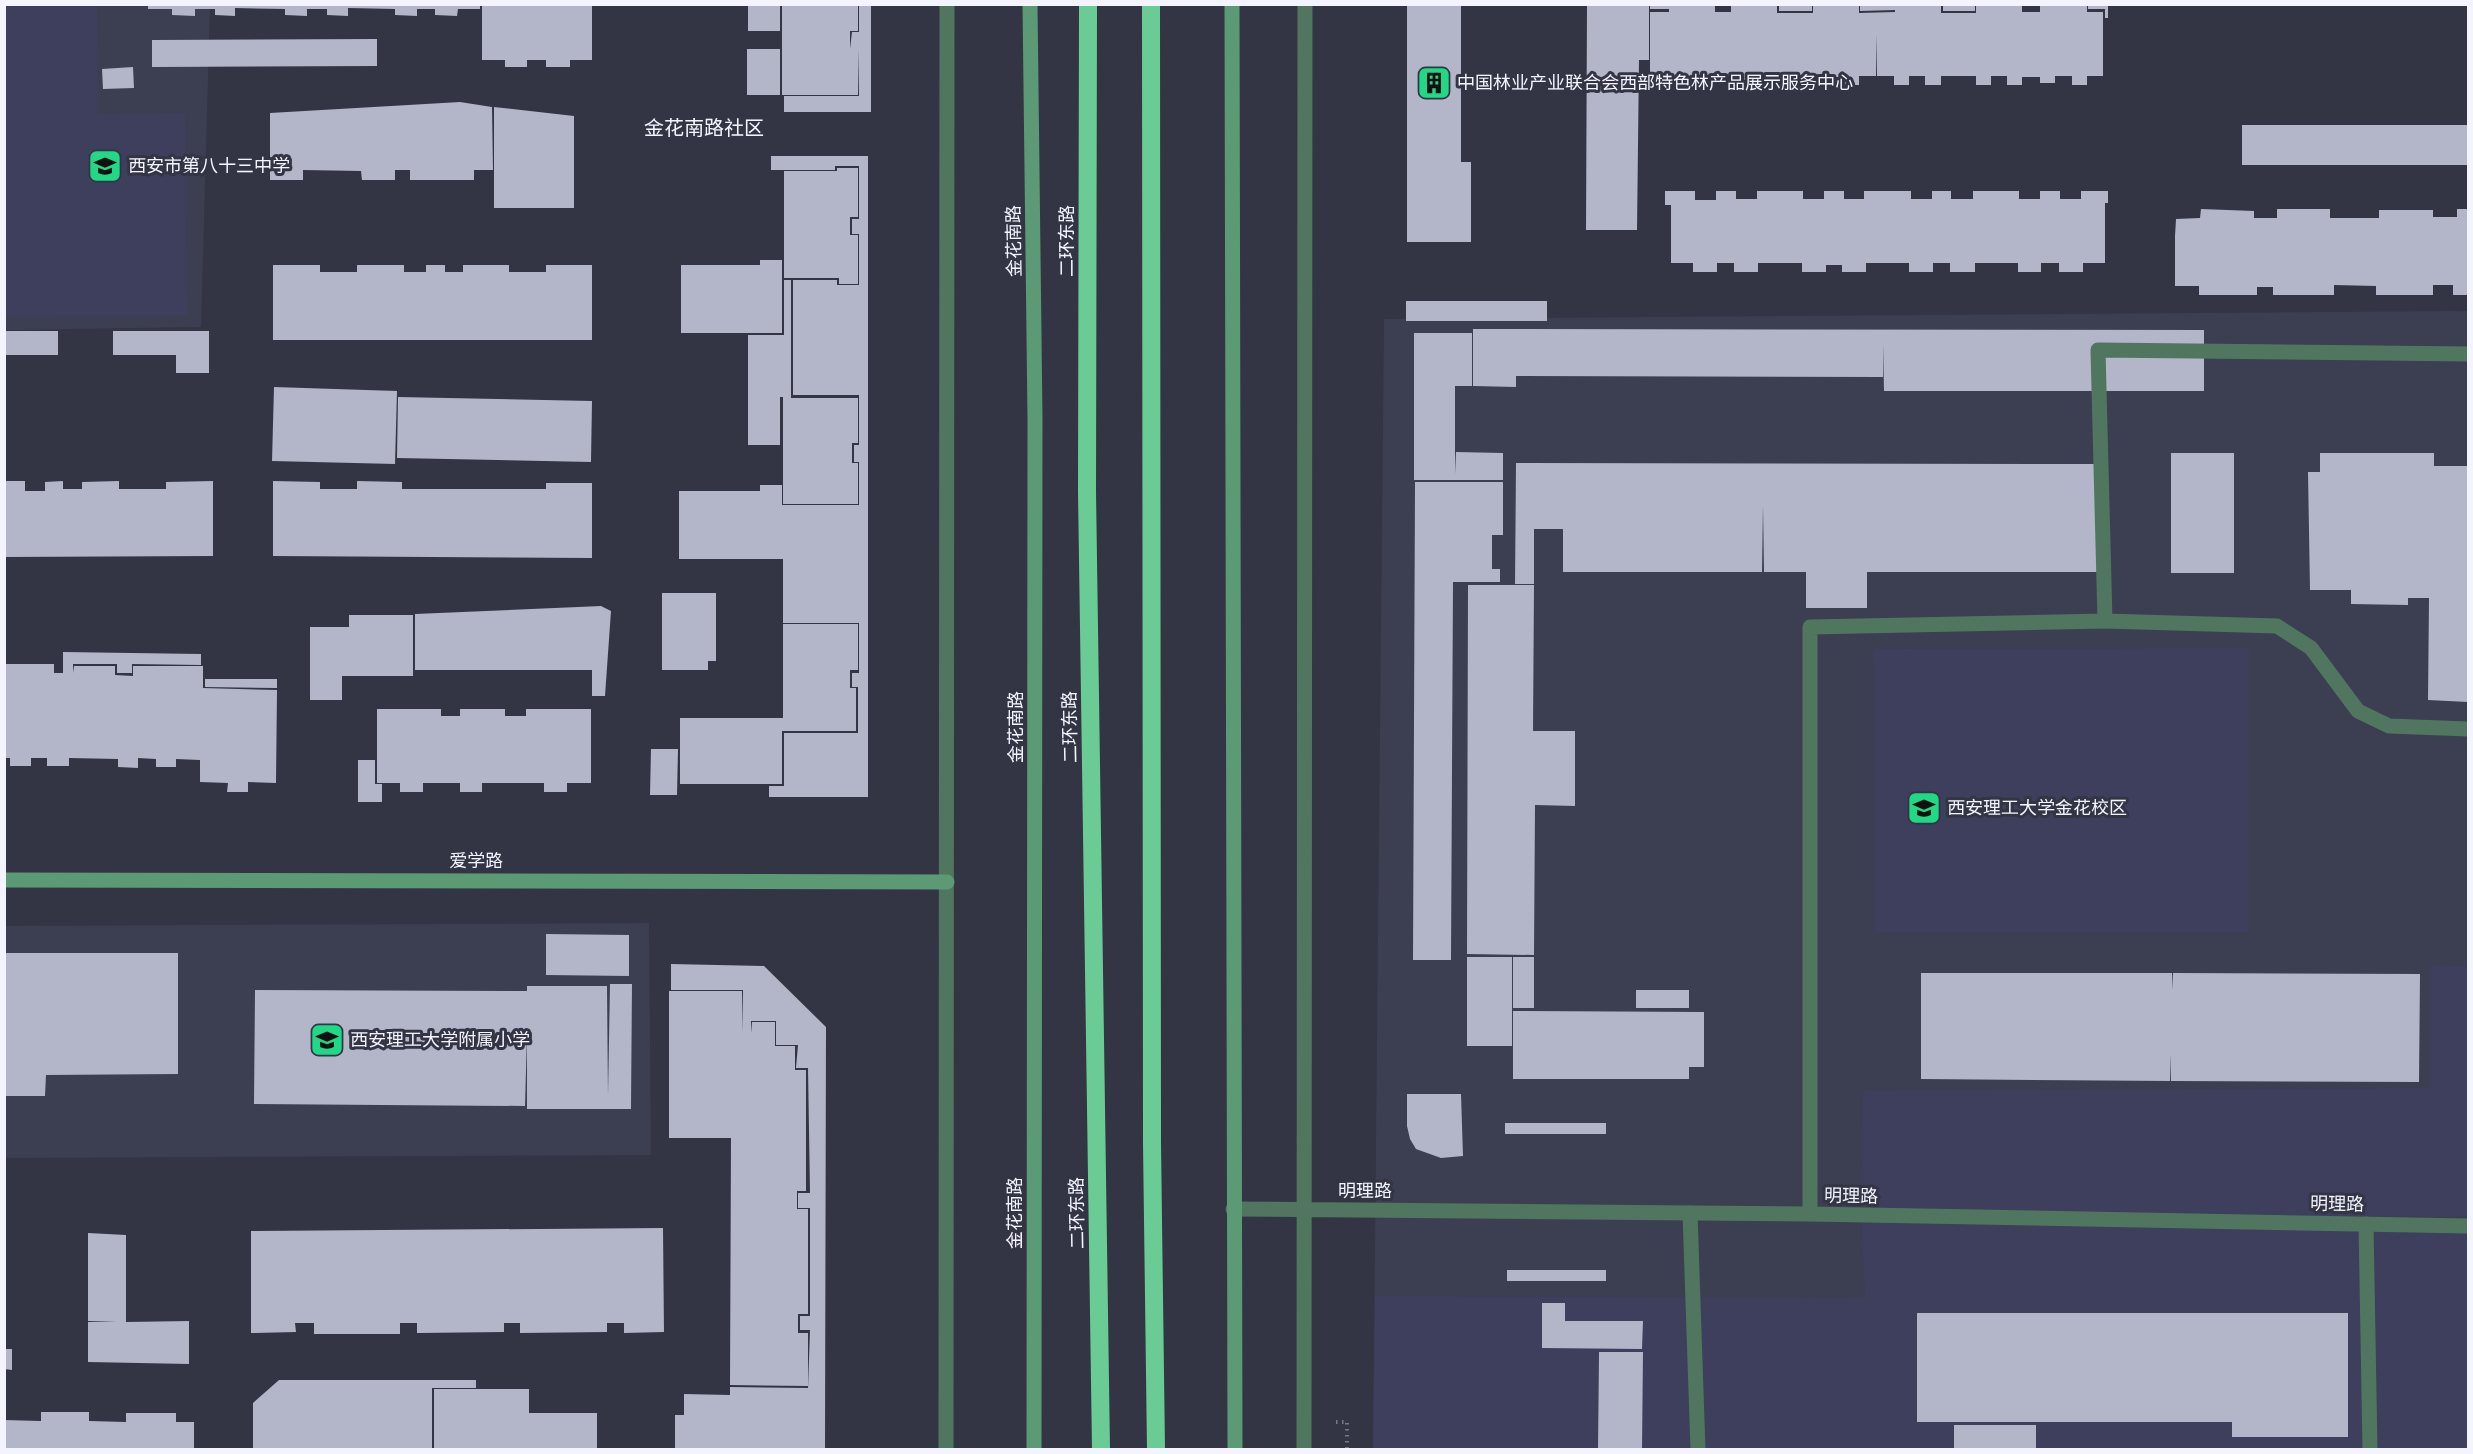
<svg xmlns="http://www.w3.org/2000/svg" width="2473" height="1454" font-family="'Asap Condensed','Noto Sans SC',sans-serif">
	<rect width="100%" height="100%" fill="#333544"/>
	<!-- built -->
	<path fill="#3c3e52" d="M 4,5 L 210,5 L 201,327 L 5,330 Z
		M 2468,311 L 2468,1449 L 1373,1450 L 1384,319 Z
		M 649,923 L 651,1155 L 5,1158 L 4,926 Z"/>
	<!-- green -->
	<path fill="#3d3f5d" d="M 4,5 L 97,5 L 98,114 L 185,113 L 187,315 L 5,316 Z
		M 2249,648 L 2249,932 L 1875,932 L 1874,649 Z
		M 2430,965 L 2468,966 L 2468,1216 L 2017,1216 L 2468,1219 L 2468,1449 L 1373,1450 L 1375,1296 L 1865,1298 L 1861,1216 L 1863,1091 L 2430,1088 Z"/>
	<!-- building -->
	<path fill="#b3b5c8" d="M 148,4 L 480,4 L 480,9 L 458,9 L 457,16 L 435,15 L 435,9 L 417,9 L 417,16 L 395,15 L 395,9 L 348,8 L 348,16 L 327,15 L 327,9 L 307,9 L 307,16 L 285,15 L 285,9 L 235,8 L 235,16 L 215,15 L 215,9 L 195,9 L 195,16 L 172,15 L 172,9 L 148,9 Z
		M 482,4 L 592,4 L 592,60 L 570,60 L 570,67 L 546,67 L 546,60 L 527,60 L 527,67 L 505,67 L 505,60 L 482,60 Z
		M 748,4 L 780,4 L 780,31 L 748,31 Z
		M 859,4 L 871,4 L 871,112 L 784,112 L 784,96 L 859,96 L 859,48 L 858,95 L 782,95 L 782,5 L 858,5 L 858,31 L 850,31 L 850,49 L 852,32 L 859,32 Z
		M 1407,4 L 1461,4 L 1461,162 L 1471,162 L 1471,242 L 1407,242 Z
		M 1587,4 L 1649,4 L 1649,60 L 1639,60 L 1637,230 L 1586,230 Z
		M 1650,4 L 1715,4 L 1715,12 L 1731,12 L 1731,4 L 1777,4 L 1777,13 L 1813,13 L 1813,4 L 1859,4 L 1859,13 L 1895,12 L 1895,10 L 1860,11 L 1860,5 L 1941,5 L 1941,13 L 1976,13 L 1976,4 L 2022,4 L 2022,12 L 2040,12 L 2040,4 L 2087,4 L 2087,12 L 2103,12 L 2103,76 L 2087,76 L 2087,85 L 2072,85 L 2072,76 L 2055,76 L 2055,83 L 2040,83 L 2040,77 L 2022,77 L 2022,85 L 2007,85 L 2007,76 L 1991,76 L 1991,85 L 1976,85 L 1976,76 L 1941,76 L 1941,85 L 1925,85 L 1925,76 L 1909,76 L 1909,85 L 1894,85 L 1894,76 L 1877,76 L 1876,34 L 1876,76 L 1859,76 L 1859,85 L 1844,85 L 1844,77 L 1828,77 L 1828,85 L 1813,85 L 1813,76 L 1777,76 L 1777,85 L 1762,85 L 1762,77 L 1747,77 L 1747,85 L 1731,85 L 1731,76 L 1715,76 L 1715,85 L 1700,85 L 1700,77 L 1684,77 L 1684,85 L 1668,85 L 1668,76 L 1650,76 L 1650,12 L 1669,12 L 1669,9 L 1650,9 Z
		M 1779,4 L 1812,4 L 1812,11 L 1779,11 Z
		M 1943,4 L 1975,4 L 1975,11 L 1943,11 Z
		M 2088,4 L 2108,4 L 2108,18 L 2105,18 L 2105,9 L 2088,9 Z
		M 377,39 L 377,66 L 152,67 L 152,40 Z
		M 747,49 L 780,49 L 780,95 L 747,95 Z
		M 133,67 L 134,88 L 103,89 L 102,69 Z
		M 460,102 L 492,107 L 493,170 L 474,170 L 474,180 L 410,180 L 410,170 L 395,170 L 395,180 L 362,180 L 361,171 L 303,170 L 303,180 L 270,180 L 270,113 Z
		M 494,107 L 574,116 L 574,208 L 494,208 Z
		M 2242,125 L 2468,125 L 2468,165 L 2242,165 Z
		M 771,156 L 868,156 L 868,797 L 769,797 L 769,786 L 784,786 L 784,733 L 858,733 L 858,687 L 852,687 L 852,673 L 859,673 L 859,623 L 783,623 L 783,559 L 679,559 L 679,491 L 760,491 L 760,485 L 782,485 L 782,505 L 859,505 L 859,462 L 854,462 L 854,445 L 859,445 L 859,395 L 793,395 L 793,280 L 837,280 L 837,285 L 859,285 L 859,234 L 852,234 L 852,219 L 859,219 L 859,166 L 835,166 L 835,170 L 771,170 Z
		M 837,168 L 858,168 L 858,217 L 850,217 L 850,235 L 858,235 L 858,284 L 839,284 L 839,278 L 784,278 L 784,171 L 837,171 Z
		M 1665,191 L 1695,191 L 1695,200 L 1716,200 L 1716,191 L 1736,191 L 1736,199 L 1757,199 L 1757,191 L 1803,191 L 1803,199 L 1824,199 L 1824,191 L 1844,191 L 1844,199 L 1864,199 L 1864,191 L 1911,191 L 1911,199 L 1932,199 L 1932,191 L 1951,191 L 1951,199 L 1973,199 L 1973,191 L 2019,191 L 2019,199 L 2040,199 L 2040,191 L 2060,191 L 2060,199 L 2081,199 L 2081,191 L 2108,191 L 2108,203 L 2105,203 L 2105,263 L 2083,263 L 2083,272 L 2059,272 L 2059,263 L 2041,263 L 2041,272 L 2018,272 L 2018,263 L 1975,263 L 1975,272 L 1950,272 L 1950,263 L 1933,263 L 1933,272 L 1909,272 L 1909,263 L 1866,263 L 1866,272 L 1842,272 L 1842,265 L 1826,265 L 1826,272 L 1802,272 L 1802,263 L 1758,263 L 1758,272 L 1734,272 L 1734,263 L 1717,263 L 1717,272 L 1693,272 L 1693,263 L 1671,263 L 1671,205 L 1665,205 Z
		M 2201,209 L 2254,211 L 2254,218 L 2277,218 L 2277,209 L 2330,209 L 2330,218 L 2379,218 L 2379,210 L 2433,210 L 2433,217 L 2457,217 L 2457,209 L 2468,209 L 2468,295 L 2453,295 L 2453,285 L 2433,285 L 2433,295 L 2376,295 L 2376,286 L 2334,285 L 2334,295 L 2273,295 L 2273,287 L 2257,287 L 2257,295 L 2199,295 L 2199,286 L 2175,286 L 2175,236 L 2176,219 L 2200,218 Z
		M 760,260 L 782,260 L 782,333 L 681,333 L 681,265 L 760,265 Z
		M 273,265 L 320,265 L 320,272 L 357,272 L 357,265 L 404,265 L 404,272 L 426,272 L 426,265 L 445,265 L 445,272 L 463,272 L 463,265 L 509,265 L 509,272 L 546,272 L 546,265 L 592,265 L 592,340 L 273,340 Z
		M 784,280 L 791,280 L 791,398 L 858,398 L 858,443 L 852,443 L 852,463 L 858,463 L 858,504 L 783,504 L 783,397 L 780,397 L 780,445 L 748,445 L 748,335 L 784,335 Z
		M 1406,301 L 1547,301 L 1547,321 L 1406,321 Z
		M 1473,329 L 2204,330 L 2204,391 L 1884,391 L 1883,344 L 1883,377 L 1516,376 L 1516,387 L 1473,386 Z
		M 4,331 L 58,331 L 58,355 L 4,355 Z
		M 113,331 L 209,331 L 209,373 L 176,373 L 176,355 L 113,355 Z
		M 1414,333 L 1472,333 L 1472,386 L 1455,386 L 1455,474 L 1456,452 L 1503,453 L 1503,480 L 1414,480 Z
		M 274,387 L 397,391 L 395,464 L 272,461 Z
		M 398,397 L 592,401 L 591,462 L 397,458 Z
		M 2171,453 L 2234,453 L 2234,573 L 2171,573 Z
		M 2320,453 L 2434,453 L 2434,466 L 2468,466 L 2468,702 L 2428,700 L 2429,598 L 2408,598 L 2408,605 L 2351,604 L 2351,590 L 2310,590 L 2308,472 L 2320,472 Z
		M 1516,463 L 2105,464 L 2105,572 L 1867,572 L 1867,608 L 1806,608 L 1806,572 L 1764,572 L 1763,505 L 1762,572 L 1563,572 L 1563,529 L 1534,529 L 1534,584 L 1515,584 Z
		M 4,481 L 25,481 L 25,491 L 45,491 L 45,482 L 63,481 L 63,489 L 82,489 L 82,482 L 119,481 L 119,489 L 166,489 L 166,482 L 213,481 L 213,556 L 4,557 Z
		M 273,481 L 320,482 L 320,489 L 357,489 L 357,481 L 402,482 L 402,489 L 546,489 L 546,483 L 592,483 L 592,558 L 273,556 Z
		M 1415,482 L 1503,482 L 1503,535 L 1492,535 L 1492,569 L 1500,569 L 1500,582 L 1453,582 L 1451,960 L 1413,960 Z
		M 1468,585 L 1534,585 L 1533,731 L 1575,731 L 1575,806 L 1535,805 L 1534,955 L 1467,954 Z
		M 662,593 L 716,593 L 716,661 L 708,661 L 708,670 L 662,670 Z
		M 601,606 L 611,611 L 605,696 L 592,696 L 592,670 L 415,670 L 415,614 Z
		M 349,615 L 413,615 L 413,676 L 342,676 L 342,700 L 310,700 L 310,627 L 349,627 Z
		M 783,624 L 858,624 L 858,670 L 850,670 L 850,688 L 856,688 L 856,731 L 782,731 L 782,784 L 680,784 L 680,718 L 783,718 Z
		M 63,652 L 201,654 L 201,665 L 132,664 L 132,673 L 117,673 L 117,664 L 73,664 L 73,673 L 74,666 L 115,666 L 115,675 L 133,676 L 133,666 L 203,666 L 203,688 L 277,690 L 276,783 L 248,782 L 248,792 L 227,792 L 228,783 L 200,782 L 200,760 L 176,759 L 176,767 L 156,767 L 156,759 L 138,758 L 138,768 L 118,767 L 118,759 L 69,758 L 69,766 L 47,766 L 47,758 L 31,758 L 31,766 L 10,766 L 10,758 L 4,758 L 4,664 L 54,664 L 54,673 L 63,673 Z
		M 205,679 L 277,679 L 277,688 L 205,687 Z
		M 377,709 L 441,709 L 441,716 L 460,716 L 460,709 L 505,709 L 505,716 L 526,716 L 526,709 L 591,709 L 591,783 L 567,783 L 567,792 L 544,792 L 544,783 L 482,783 L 482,792 L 460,792 L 460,783 L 423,783 L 423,792 L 400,792 L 400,783 L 377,783 Z
		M 651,749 L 678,749 L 677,795 L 650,795 Z
		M 358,760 L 375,760 L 375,784 L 382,784 L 382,802 L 358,802 Z
		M 546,934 L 629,935 L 629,976 L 546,975 Z
		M 4,953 L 178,953 L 178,1074 L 46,1075 L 45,1096 L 4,1096 Z
		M 1467,957 L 1512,957 L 1512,1046 L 1467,1046 Z
		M 1513,957 L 1534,957 L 1534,1008 L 1513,1008 Z
		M 671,964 L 764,966 L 826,1027 L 825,1450 L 675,1450 L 675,1415 L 684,1415 L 684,1394 L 730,1395 L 730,1387 L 808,1388 L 810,1330 L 800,1330 L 800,1316 L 810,1316 L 810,1208 L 798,1208 L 798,1193 L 810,1193 L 808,1068 L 796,1068 L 798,1045 L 776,1045 L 776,1021 L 751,1021 L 751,1033 L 752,1022 L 775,1022 L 775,1046 L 795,1046 L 795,1070 L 806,1070 L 806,1191 L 797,1191 L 797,1209 L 808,1209 L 808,1314 L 798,1314 L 798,1333 L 808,1333 L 808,1386 L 730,1385 L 731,1138 L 669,1138 L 669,991 L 742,991 L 743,1033 L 743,990 L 671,990 Z
		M 1921,973 L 2172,973 L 2172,990 L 2173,973 L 2420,974 L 2419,1082 L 2171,1081 L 2170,1054 L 2170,1081 L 1921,1079 Z
		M 610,984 L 632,984 L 631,1109 L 527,1109 L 527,1035 L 525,1106 L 254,1104 L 255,990 L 527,991 L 527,986 L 607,986 L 608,1096 Z
		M 1636,990 L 1689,990 L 1689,1008 L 1636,1008 Z
		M 1513,1011 L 1704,1012 L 1704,1067 L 1689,1067 L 1689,1079 L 1513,1079 Z
		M 1407,1094 L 1461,1094 L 1463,1156 L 1441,1158 L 1416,1149 L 1410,1139 L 1407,1126 Z
		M 1505,1123 L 1606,1123 L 1606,1134 L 1505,1134 Z
		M 663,1228 L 664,1332 L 624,1333 L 624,1323 L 607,1323 L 607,1332 L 520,1333 L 520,1323 L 504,1323 L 504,1332 L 417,1333 L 417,1323 L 400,1323 L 400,1334 L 314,1334 L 314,1323 L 295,1323 L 296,1332 L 251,1333 L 251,1231 Z
		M 88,1233 L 126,1235 L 126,1322 L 189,1321 L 189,1364 L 88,1362 L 88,1322 L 117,1321 L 88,1321 Z
		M 1507,1270 L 1606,1270 L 1606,1281 L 1507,1281 Z
		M 1542,1303 L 1565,1303 L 1565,1321 L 1643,1321 L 1642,1349 L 1542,1348 Z
		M 1917,1313 L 2348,1313 L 2348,1437 L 2232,1437 L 2232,1422 L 1917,1422 Z
		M 4,1349 L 12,1349 L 12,1370 L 4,1369 Z
		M 1599,1352 L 1643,1352 L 1642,1450 L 1598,1450 Z
		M 279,1380 L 476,1380 L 476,1388 L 432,1388 L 432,1450 L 253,1450 L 253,1403 Z
		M 434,1389 L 529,1389 L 529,1413 L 597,1413 L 597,1448 L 434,1448 Z
		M 41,1412 L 89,1412 L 89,1421 L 126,1422 L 126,1413 L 176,1413 L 176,1422 L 194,1422 L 194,1450 L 4,1450 L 4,1420 L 41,1421 Z
		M 1954,1425 L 2036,1425 L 2036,1450 L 1954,1450 Z"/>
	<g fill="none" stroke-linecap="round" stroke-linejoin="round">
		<!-- path -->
		<path stroke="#777885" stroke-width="4" stroke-dasharray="1.5 4.5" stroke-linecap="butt" d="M 1336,1422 L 1347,1422 L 1347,1450"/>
		<!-- lane -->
		<path stroke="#50765f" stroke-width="15" d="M 2105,621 L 2277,626 L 2311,648 L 2358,711 L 2389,726 L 2468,729
			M 1690,1213 L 1698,1450
			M 1810,1214 L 1810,627 L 2105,621 L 2098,350 L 2468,354
			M 2366,1224 L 2370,1450"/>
		<!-- street -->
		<path stroke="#50765f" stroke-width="15" d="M 1233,1209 L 1810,1214 L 2468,1226
			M 946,1450 L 947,4
			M 1304,1450 L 1305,4"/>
		<!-- secondary -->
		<path stroke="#5c9975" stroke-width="15" d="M 1030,4 L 1035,419 L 1034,1450
			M 1232,4 L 1235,1450
			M 4,880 L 947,882"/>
		<!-- highway -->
		<path stroke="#6acc94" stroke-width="18" d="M 1088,4 L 1087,491 L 1101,1450
			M 1151,4 L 1152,1143 L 1156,1450"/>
	</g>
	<!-- icons -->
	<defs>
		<g id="building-square" transform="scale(1.725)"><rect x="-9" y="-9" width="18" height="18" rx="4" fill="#21d887" stroke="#333544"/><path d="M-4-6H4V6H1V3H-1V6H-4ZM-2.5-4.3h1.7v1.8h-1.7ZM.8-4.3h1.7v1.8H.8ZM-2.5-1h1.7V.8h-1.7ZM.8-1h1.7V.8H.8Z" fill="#111"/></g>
		<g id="school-square" transform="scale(1.725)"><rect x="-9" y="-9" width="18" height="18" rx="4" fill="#21d887" stroke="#333544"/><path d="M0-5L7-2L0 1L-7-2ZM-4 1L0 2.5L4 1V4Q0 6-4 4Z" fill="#111"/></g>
		<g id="university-square" transform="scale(1.725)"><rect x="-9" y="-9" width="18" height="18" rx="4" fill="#21d887" stroke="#333544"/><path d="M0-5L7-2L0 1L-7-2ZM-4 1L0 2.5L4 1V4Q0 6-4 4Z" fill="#111"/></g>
	</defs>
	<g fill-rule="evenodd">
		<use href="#building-square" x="1434" y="83"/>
		<use href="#school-square" x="105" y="166"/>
		<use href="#university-square" x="1924" y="808"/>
		<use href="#school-square" x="327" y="1040"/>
	</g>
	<g text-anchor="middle" stroke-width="6" stroke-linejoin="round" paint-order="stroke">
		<!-- poi labels -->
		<g font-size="18" fill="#f3f4fe" stroke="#333544" text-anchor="start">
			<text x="1457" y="89">中国林业产业联合会西部特色林产品展示服务中心</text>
			<text x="128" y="172">西安市第八十三中学</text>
			<text x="1947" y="814">西安理工大学金花校区</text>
			<text x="350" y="1046">西安理工大学附属小学</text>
		</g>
		<!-- street labels -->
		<g font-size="18" fill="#f3f4fe" stroke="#333544">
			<text transform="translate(1014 241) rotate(-91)" y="6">金花南路</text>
			<text transform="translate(1067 241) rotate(-90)" y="6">二环东路</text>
			<text transform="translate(1016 727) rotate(-90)" y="6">金花南路</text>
			<text transform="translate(1070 727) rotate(-91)" y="6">二环东路</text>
			<text x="476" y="867">爱学路</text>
			<text x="1365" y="1197">明理路</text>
			<text transform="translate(1851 1196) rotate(1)" y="6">明理路</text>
			<text transform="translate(2337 1204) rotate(1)" y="6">明理路</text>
			<text transform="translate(1015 1213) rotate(-90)" y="6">金花南路</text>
			<text transform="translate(1077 1213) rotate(-91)" y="6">二环东路</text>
		</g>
		<!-- neighbourhood labels -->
		<g font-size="20" fill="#f3f4fe" stroke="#333544">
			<text x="704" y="135">金花南路社区</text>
		</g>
	</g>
	<!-- border -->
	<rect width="2473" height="1454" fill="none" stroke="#f3f4fe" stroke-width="12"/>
</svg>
